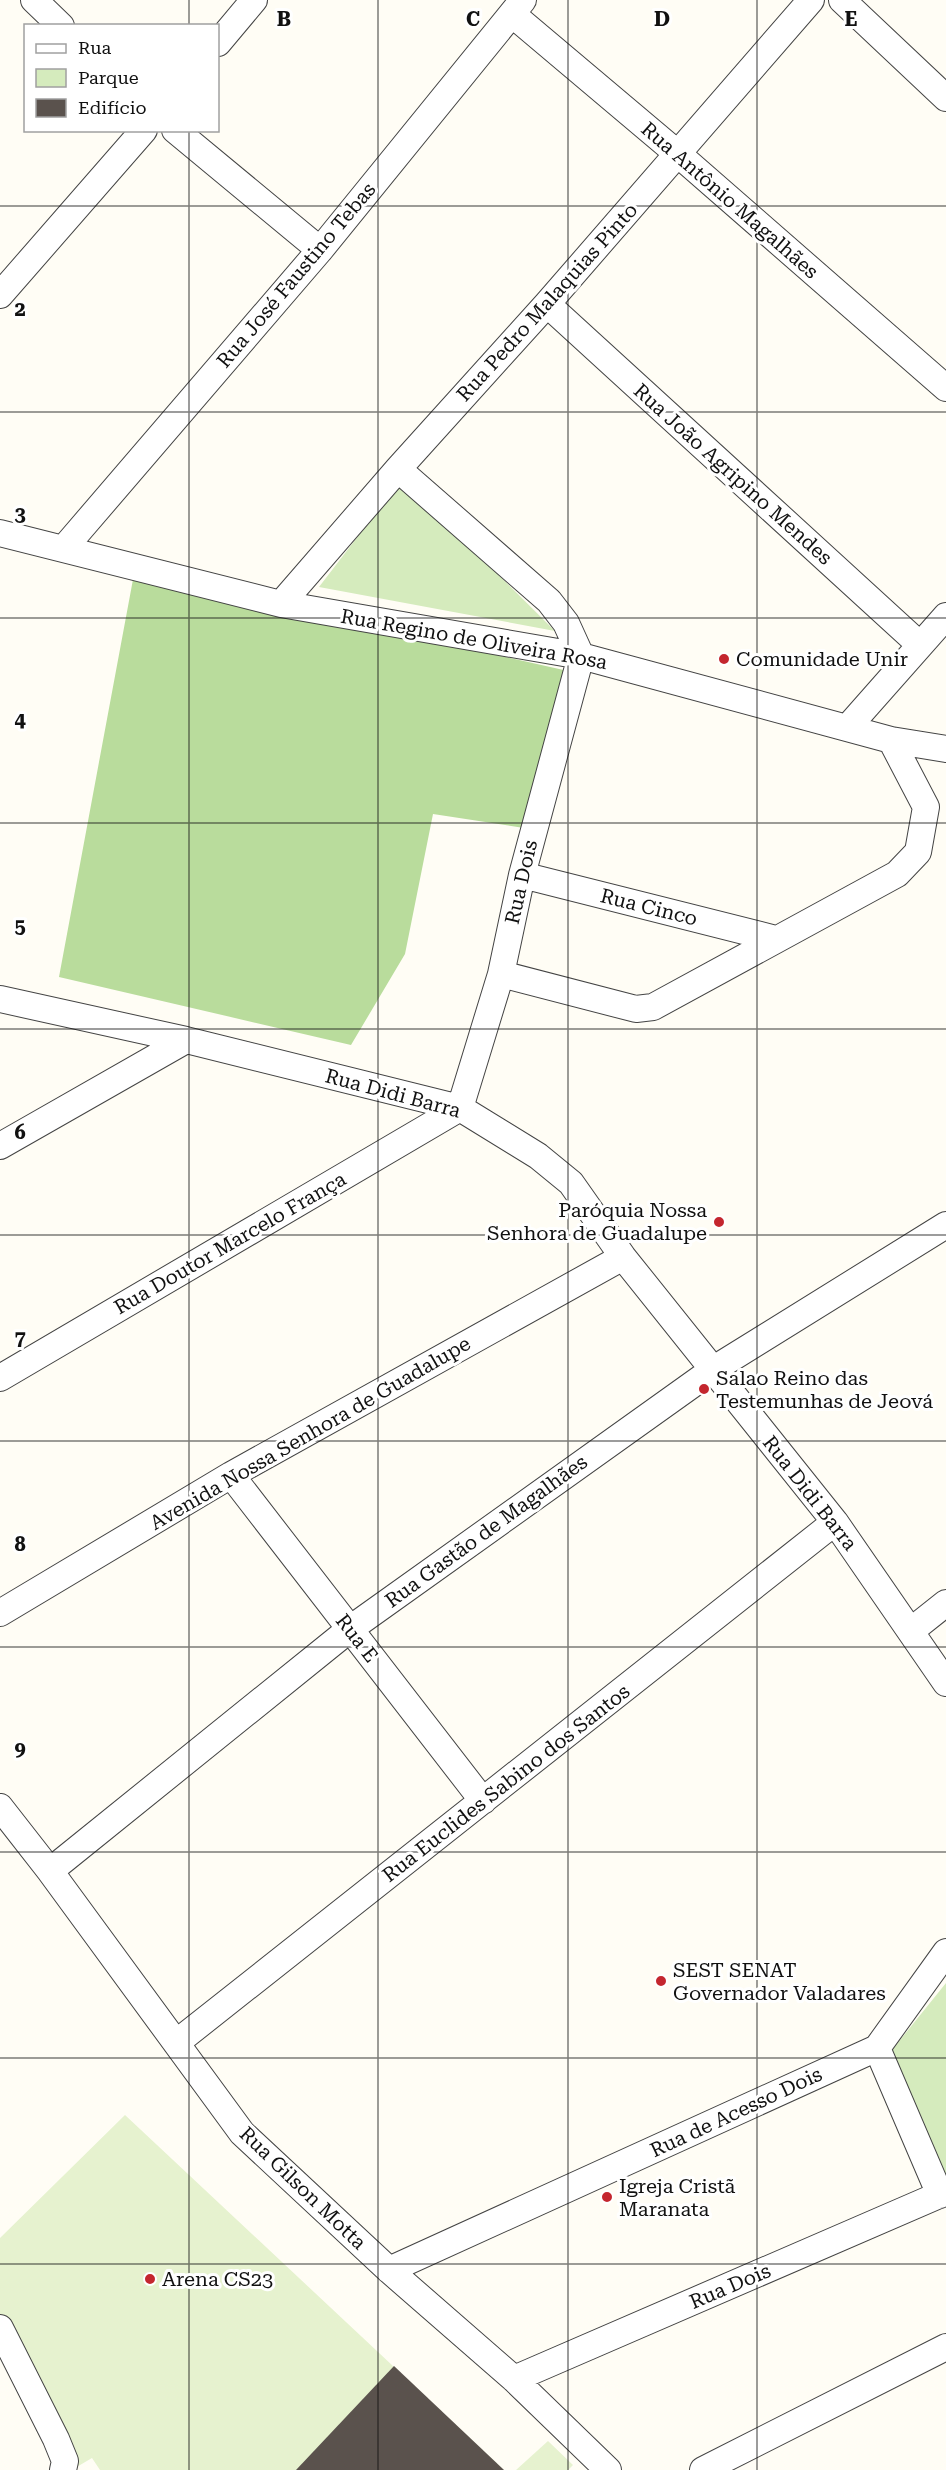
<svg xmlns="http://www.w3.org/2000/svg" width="946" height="2470" font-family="'Roboto Serif',serif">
	<rect width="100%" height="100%" fill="#fffdf5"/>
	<!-- green -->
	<path fill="#d5ebbd" d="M 402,479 L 555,631 L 319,587 Z
		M 946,1983 L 946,2177 L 892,2050 Z"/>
	<!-- forest -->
	<path fill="#b9dc9c" d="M 134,574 L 568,671 L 524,828 L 433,814 L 405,954 L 351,1045 L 59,977 Z"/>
	<!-- pitch -->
	<path fill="#e6f2cf" d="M 125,2115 L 504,2470 L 100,2470 L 92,2458 L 75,2468 L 0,2319 L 0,2238 Z
		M 548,2441 L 573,2465 L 568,2470 L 516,2470 Z"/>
	<!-- building -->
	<path fill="#5a524d" d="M 394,2366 L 504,2470 L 296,2470 Z"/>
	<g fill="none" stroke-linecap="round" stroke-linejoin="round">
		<!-- minor casing -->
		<g stroke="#444" stroke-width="28">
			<path id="minor" d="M 34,0 L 61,26
				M 842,0 L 946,98
				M 512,14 L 678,154 L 946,388
				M 218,43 L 254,0
				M 175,130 L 320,250
				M 0,295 L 144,130
				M 547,304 L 919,644
				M 398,469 L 549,601 L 566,623 L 581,656
				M 0,533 L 281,604 L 581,656 L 891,740 L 946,749
				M 65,547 L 320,250 L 523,0
				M 281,604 L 398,469 L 547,304 L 811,0
				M 848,727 L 946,616
				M 522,875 L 776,939
				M 501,974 L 636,1009 L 653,1007 L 897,874 L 918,852 L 926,807 L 891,740
				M 0,999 L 186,1040 L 460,1108 L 538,1156 L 571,1183 L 623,1257 L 835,1522 L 946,1683
				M 460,1108 L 501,974 L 522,875 L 581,656
				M 0,1146 L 186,1040
				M 0,1378 L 460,1108
				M 231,1475 L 483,1801
				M 0,1613 L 231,1475 L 623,1257
				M 912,1630 L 946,1603
				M 0,1807 L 50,1871 L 242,2133 L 389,2270 L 514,2379 L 608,2470
				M 50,1871 L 350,1629 L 714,1369 L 946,1225
				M 176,2043 L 835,1522
				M 877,2048 L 940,2195
				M 389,2270 L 877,2048 L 946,1952
				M 0,2328 L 56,2439 L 65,2461 L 63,2470
				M 514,2379 L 946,2192
				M 703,2470 L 946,2347"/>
		</g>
		<!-- minor -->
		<use href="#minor" stroke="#fff" stroke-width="26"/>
	</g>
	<!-- grid -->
	<path fill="none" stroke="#111" stroke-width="1.5" stroke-opacity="0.55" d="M 189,0 L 189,26M 378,0 L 378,2470M 568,0 L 568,2470M 757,0 L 757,2470M 189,130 L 189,2470M 0,206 L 946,206M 0,412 L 946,412M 0,618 L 946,618M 0,823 L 946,823M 0,1029 L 946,1029M 0,1235 L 946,1235M 0,1441 L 946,1441M 0,1647 L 946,1647M 0,1852 L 946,1852M 0,2058 L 946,2058M 0,2264 L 946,2264"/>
	<!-- markers -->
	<g fill="#c4262e" stroke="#fff" stroke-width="2">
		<circle cx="724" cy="659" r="6"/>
		<circle cx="719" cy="1222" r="6"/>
		<circle cx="704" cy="1389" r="6"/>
		<circle cx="661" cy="1981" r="6"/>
		<circle cx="607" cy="2197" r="6"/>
		<circle cx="150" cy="2279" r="6"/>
	</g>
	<g text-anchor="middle" stroke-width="6" stroke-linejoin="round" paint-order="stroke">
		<!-- street labels -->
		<g font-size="20" fill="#111" stroke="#fff">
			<text transform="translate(730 200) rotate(41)" y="7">Rua Antônio Magalhães</text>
			<text transform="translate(296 275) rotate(-50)" y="7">Rua José Faustino Tebas</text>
			<text transform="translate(547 302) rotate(-48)" y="7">Rua Pedro Malaquias Pinto</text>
			<text transform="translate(733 474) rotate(42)" y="7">Rua João Agripino Mendes</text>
			<text transform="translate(474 639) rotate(10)" y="7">Rua Regino de Oliveira Rosa</text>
			<text transform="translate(521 882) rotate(-77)" y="7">Rua Dois</text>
			<text transform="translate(649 907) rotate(14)" y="7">Rua Cinco</text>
			<text transform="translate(393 1093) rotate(15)" y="7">Rua Didi Barra</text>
			<text transform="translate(230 1243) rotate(-30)" y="7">Rua Doutor Marcelo França</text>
			<text transform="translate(310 1433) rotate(-30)" y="7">Avenida Nossa Senhora de Guadalupe</text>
			<text transform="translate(810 1493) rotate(52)" y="7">Rua Didi Barra</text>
			<text transform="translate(486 1531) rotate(-36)" y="7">Rua Gastão de Magalhães</text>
			<text transform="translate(357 1638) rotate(52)" y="7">Rua E</text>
			<text transform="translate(506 1783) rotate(-38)" y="7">Rua Euclides Sabino dos Santos</text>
			<text transform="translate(736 2112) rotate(-25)" y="7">Rua de Acesso Dois</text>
			<text transform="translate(303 2188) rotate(44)" y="7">Rua Gilson Motta</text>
			<text transform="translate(730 2286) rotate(-23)" y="7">Rua Dois</text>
		</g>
		<!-- poi labels -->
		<g font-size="20" fill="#111" stroke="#fff" text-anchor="start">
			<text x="736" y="666">Comunidade Unir</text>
			<text x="707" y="1217" text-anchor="end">Paróquia Nossa<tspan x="707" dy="23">Senhora de Guadalupe</tspan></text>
			<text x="716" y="1385">Salao Reino das<tspan x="716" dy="23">Testemunhas de Jeová</tspan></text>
			<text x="673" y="1977">SEST SENAT<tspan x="673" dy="23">Governador Valadares</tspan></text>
			<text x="619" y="2193">Igreja Cristã<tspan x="619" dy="23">Maranata</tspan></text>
			<text x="162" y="2286">Arena CS23</text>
		</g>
	</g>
	<g font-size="20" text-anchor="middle" font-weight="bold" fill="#111" stroke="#fff" stroke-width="6" stroke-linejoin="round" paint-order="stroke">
		<text x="284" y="26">B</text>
		<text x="473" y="26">C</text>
		<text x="662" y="26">D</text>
		<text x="851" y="26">E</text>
		<text x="20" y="316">2</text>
		<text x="20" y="521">3</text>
		<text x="20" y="727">4</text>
		<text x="20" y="933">5</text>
		<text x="20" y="1139">6</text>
		<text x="20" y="1345">7</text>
		<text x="20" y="1551">8</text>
		<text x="20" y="1756">9</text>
	</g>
	<!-- legend -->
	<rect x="24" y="24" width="195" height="108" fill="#ffffff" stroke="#a0a0a0" stroke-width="1.5"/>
	<rect x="36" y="44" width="30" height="9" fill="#ffffff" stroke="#a0a0a0" stroke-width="1.5"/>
	<text x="78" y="54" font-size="18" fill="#111111">Rua</text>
	<rect x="36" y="69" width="30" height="18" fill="#d5ebbd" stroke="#a0a0a0" stroke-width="1.5"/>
	<text x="78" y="84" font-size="18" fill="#111111">Parque</text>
	<rect x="36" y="99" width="30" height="18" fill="#5a524d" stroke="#a0a0a0" stroke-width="1.5"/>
	<text x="78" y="114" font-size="18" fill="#111111">Edifício</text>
</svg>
